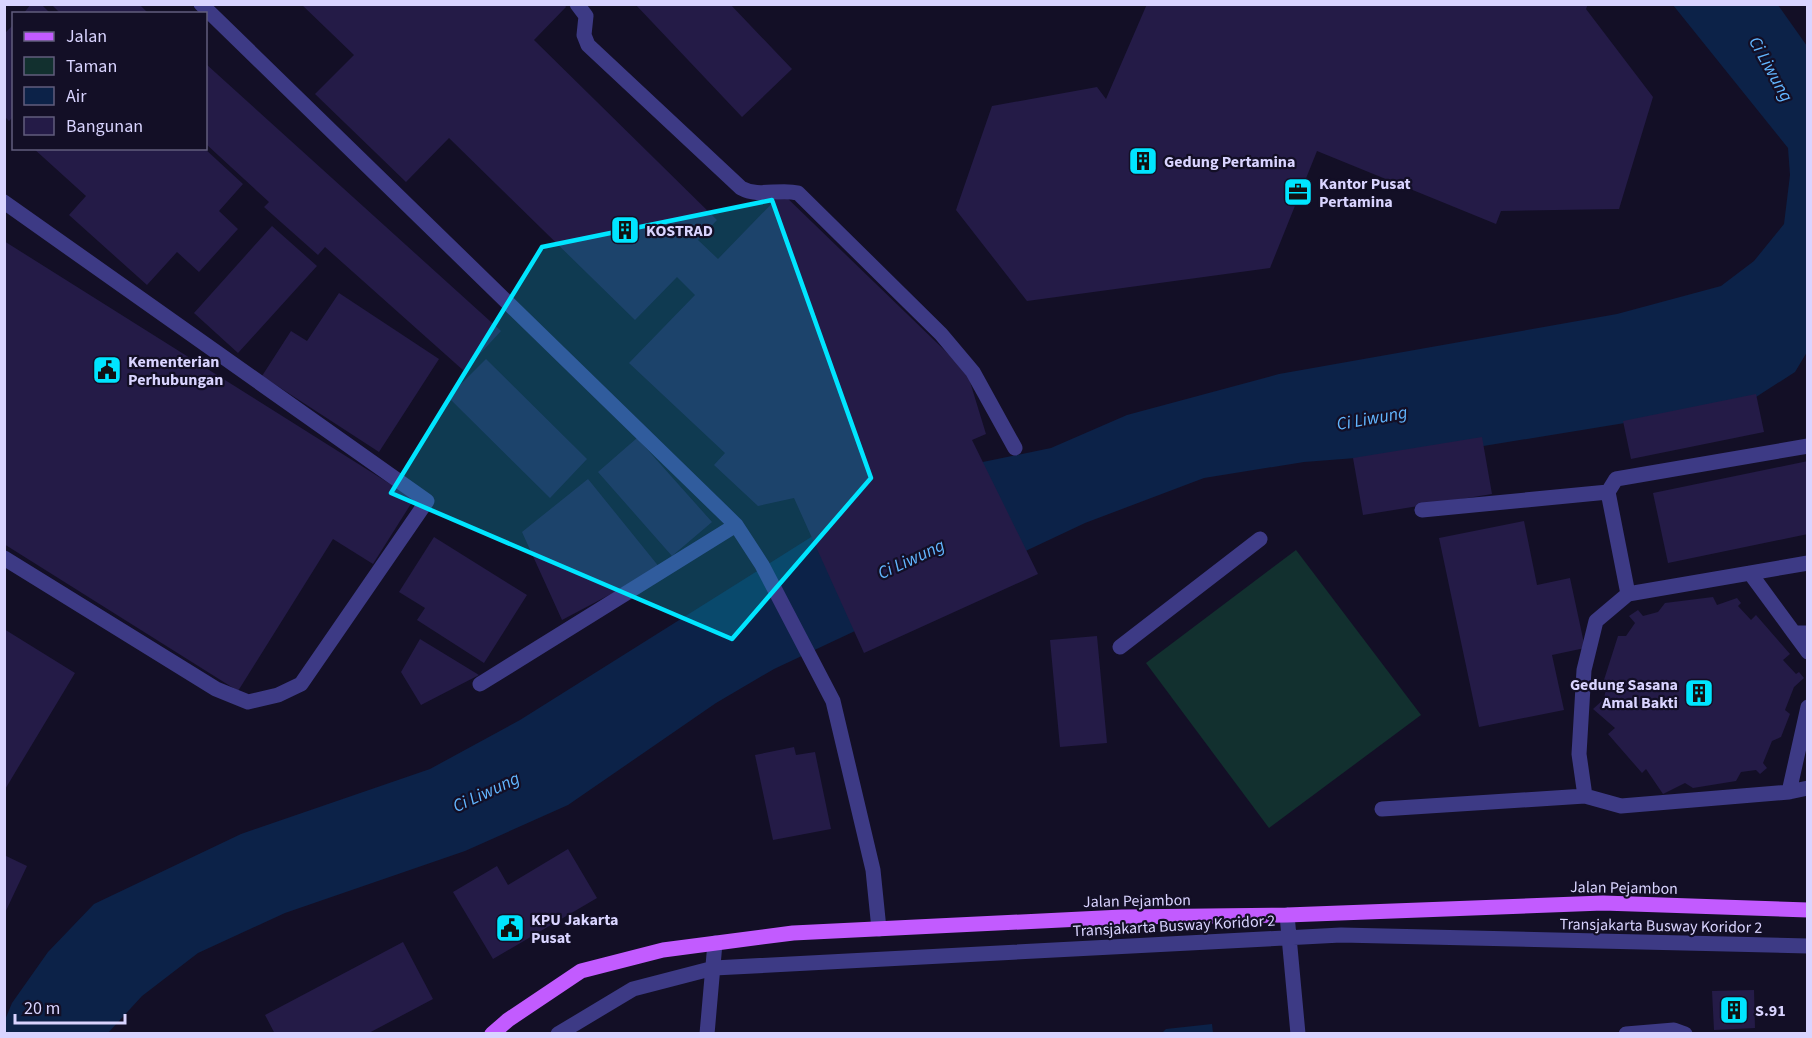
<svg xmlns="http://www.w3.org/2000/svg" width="1812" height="1038" font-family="'Source Sans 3',sans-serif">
	<rect width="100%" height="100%" fill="#130f26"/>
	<!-- green -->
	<path fill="#12302f" d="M 1296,550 L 1421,715 L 1269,828 L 1146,663 Z"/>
	<!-- water -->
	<path fill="#0c2248" d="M 1673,5 L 1778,5 L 1807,46 L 1807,352 L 1795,372 L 1756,397 L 1692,412 L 1459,450 L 1304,462 L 1204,478 L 1085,523 L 774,669 L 716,703 L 568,805 L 465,851 L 285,913 L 198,953 L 142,996 L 108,1033 L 5,1034 L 5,1020 L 12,1003 L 48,952 L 94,904 L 241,834 L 430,769 L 520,720 L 905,478 L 1051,448 L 1127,415 L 1279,374 L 1617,314 L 1721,286 L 1754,261 L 1784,224 L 1790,175 L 1788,148 Z
		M 1212,1024 L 1213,1033 L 1162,1033 L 1166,1029 Z"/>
	<!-- building -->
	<path fill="#241b47" d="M 31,4 L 41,4 L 51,14 L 23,14 Z
		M 51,4 L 139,4 L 149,14 L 61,14 Z
		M 301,4 L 564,4 L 566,7 L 534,40 L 717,220 L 698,240 L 718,259 L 782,193 L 967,372 L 986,434 L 972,440 L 1038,574 L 864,653 L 794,498 L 758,506 L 714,465 L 725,453 L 629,363 L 695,295 L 677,277 L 635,320 L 449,138 L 406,182 L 315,94 L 354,55 Z
		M 635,4 L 730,4 L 792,69 L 742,117 Z
		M 1147,4 L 1588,4 L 1586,9 L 1653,97 L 1619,209 L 1501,211 L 1496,224 L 1317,151 L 1270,268 L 1027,301 L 956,210 L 992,106 L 1097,87 L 1106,99 Z
		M 14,24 L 14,116 L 9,121 L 4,116 L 4,34 Z
		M 206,64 L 501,331 L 464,371 L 325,247 L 318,255 L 264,207 L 269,202 L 206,144 Z
		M 33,148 L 204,148 L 243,184 L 219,211 L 238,229 L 199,272 L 177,252 L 147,285 L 69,215 L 86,196 Z
		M 272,226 L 317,266 L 238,353 L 194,313 Z
		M 4,241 L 414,499 L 373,564 L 333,539 L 238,691 L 4,544 Z
		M 339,293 L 439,359 L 379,452 L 262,376 L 291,331 L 307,341 Z
		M 486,359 L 587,459 L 550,498 L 448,397 Z
		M 1756,394 L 1764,432 L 1631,459 L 1623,421 Z
		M 1482,437 L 1492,494 L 1363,515 L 1353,458 Z
		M 637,438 L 712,522 L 672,556 L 598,472 Z
		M 1808,461 L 1808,534 L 1668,563 L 1653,493 Z
		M 588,479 L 660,568 L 562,620 L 522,532 Z
		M 1524,521 L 1537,585 L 1570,578 L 1585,648 L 1552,655 L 1564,710 L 1479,727 L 1439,538 Z
		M 434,537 L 527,595 L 484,663 L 417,620 L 425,608 L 399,592 Z
		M 1713,597 L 1717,605 L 1737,598 L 1741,603 L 1738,606 L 1751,620 L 1756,615 L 1790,654 L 1783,660 L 1796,674 L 1799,672 L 1804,678 L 1794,687 L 1785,710 L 1790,714 L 1781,737 L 1772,741 L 1763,763 L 1767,768 L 1760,774 L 1756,770 L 1741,772 L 1736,781 L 1693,788 L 1685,783 L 1663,794 L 1646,769 L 1642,773 L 1608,734 L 1615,728 L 1593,709 L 1604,699 L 1606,688 L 1603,683 L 1618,636 L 1626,636 L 1635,623 L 1629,616 L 1638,610 L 1643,616 L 1658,612 L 1665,603 Z
		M 4,629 L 75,673 L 4,791 Z
		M 1097,636 L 1107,743 L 1060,747 L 1050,640 Z
		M 420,639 L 479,675 L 421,705 L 401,672 Z
		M 794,747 L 796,755 L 815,752 L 831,829 L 773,840 L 755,755 Z
		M 568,849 L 597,898 L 493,959 L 453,892 L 497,866 L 508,885 Z
		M 4,855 L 27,866 L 4,915 Z
		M 403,942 L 433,999 L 367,1034 L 275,1034 L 265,1015 Z
		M 1754,990 L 1755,1028 L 1714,1030 L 1712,991 Z"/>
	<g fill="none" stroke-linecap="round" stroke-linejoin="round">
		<!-- service -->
		<path stroke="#3d3a85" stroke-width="15" d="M 201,4 L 736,525 L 762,565 L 833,701 L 873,870 L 879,929
			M 577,4 L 586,16 L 584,35 L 588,45 L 741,188 C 759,198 779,188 798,193 L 941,334 L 973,372 L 1015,448
			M 4,202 L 427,501 L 301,684 L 278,695 L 248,702 L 216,689 L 4,558
			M 1422,510 L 1608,492
			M 1750,573 L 1794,633
			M 1628,594 L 1608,492 L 1616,479 L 1808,446
			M 1808,633 L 1794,633 L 1808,652
			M 1120,647 L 1260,539
			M 480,684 L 736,525
			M 1789,792 L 1808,788
			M 1585,796 L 1579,754 L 1584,670 L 1596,621 L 1628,594 L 1808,563
			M 1382,809 L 1585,796 L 1621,806 L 1789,792 L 1808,707
			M 1287,915 L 1298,1034
			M 558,1034 L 633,989 L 714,968 L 1341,935 L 1808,946
			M 707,1034 L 715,943
			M 1626,1034 L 1674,1030 L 1685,1034"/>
		<!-- primary -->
		<path stroke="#c25bff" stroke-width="15" d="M 492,1034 L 508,1020 L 581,971 L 663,950 L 793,933 L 1122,917 L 1287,915 L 1603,903 L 1808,910"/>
	</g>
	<!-- marked area -->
	<path fill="#00e5ff" fill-opacity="0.2" stroke="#00e5ff" stroke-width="4.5" stroke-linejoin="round" d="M 772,200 L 871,478 L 732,639 L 391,493 L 542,247 Z"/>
	<!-- icons -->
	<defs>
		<g id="building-square" transform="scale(1.5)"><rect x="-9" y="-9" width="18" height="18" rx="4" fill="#00e5ff" stroke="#130f26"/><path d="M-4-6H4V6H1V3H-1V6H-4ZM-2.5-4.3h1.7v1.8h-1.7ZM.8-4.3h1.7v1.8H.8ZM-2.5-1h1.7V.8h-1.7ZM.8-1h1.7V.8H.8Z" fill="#111"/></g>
		<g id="office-square" transform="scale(1.5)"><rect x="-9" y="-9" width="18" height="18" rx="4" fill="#00e5ff" stroke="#130f26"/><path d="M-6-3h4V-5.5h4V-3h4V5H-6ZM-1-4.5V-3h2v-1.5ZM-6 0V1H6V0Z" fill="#111"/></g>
		<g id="civic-square" transform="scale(1.5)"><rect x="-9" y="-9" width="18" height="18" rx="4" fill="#00e5ff" stroke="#130f26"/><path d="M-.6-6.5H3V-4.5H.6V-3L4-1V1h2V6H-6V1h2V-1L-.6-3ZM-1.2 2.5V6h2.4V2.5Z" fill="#111"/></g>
	</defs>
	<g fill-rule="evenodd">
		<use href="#building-square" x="1143" y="161"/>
		<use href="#office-square" x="1298" y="192"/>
		<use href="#building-square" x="625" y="230"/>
		<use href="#civic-square" x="107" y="370"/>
		<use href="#building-square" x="1699" y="693"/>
		<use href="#civic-square" x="510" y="928"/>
		<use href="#building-square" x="1734" y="1010"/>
	</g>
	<g text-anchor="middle" stroke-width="4.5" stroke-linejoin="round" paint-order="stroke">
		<!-- poi labels -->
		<g font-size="16" font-weight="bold" fill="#d9d4ff" stroke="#130f26" text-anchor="start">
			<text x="1164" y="167">Gedung Pertamina</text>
			<text x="1319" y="189">Kantor Pusat<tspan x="1319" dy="18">Pertamina</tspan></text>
			<text x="646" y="236">KOSTRAD</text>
			<text x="128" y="367">Kementerian<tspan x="128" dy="18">Perhubungan</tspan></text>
			<text x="1678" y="690" text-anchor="end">Gedung Sasana<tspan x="1678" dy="18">Amal Bakti</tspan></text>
			<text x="531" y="925">KPU Jakarta<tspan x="531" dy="18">Pusat</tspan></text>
			<text x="1755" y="1016">S.91</text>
		</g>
		<!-- street labels -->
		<g font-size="16" fill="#d9d4ff" stroke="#130f26">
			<text transform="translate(1624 887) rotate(1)" y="6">Jalan Pejambon</text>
			<text transform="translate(1137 900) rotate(-1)" y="6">Jalan Pejambon</text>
			<text transform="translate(1174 925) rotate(-3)" y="6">Transjakarta Busway Koridor 2</text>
			<text transform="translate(1661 925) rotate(1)" y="6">Transjakarta Busway Koridor 2</text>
		</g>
		<!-- water labels -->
		<g font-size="18" font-style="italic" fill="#62b6ff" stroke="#130f26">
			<text transform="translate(1771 69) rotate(61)" y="6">Ci Liwung</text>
			<text transform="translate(1372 418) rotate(-10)" y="6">Ci Liwung</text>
			<text transform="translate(911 559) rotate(-25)" y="6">Ci Liwung</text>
			<text transform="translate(486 792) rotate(-25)" y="6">Ci Liwung</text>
		</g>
	</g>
	<!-- border -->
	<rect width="1812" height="1038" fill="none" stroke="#d9d4ff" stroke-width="12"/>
	<!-- legend -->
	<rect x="12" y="12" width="195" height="138" fill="#130f26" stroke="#625e7d" stroke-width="1.5"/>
	<rect x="24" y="32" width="30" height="9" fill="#c25bff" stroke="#625e7d" stroke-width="1.5"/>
	<text x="66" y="42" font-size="18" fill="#d9d4ff">Jalan</text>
	<rect x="24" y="57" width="30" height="18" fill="#12302f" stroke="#625e7d" stroke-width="1.5"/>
	<text x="66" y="72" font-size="18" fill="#d9d4ff">Taman</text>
	<rect x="24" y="87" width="30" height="18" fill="#0c2248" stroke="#625e7d" stroke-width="1.5"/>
	<text x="66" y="102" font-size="18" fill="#d9d4ff">Air</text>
	<rect x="24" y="117" width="30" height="18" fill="#241b47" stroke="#625e7d" stroke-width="1.5"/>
	<text x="66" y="132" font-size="18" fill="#d9d4ff">Bangunan</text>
	<!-- scale -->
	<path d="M15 1014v9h110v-9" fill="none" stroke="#d9d4ff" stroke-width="3"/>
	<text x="24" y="1014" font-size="18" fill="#d9d4ff" stroke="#130f26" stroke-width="4.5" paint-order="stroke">20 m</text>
</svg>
